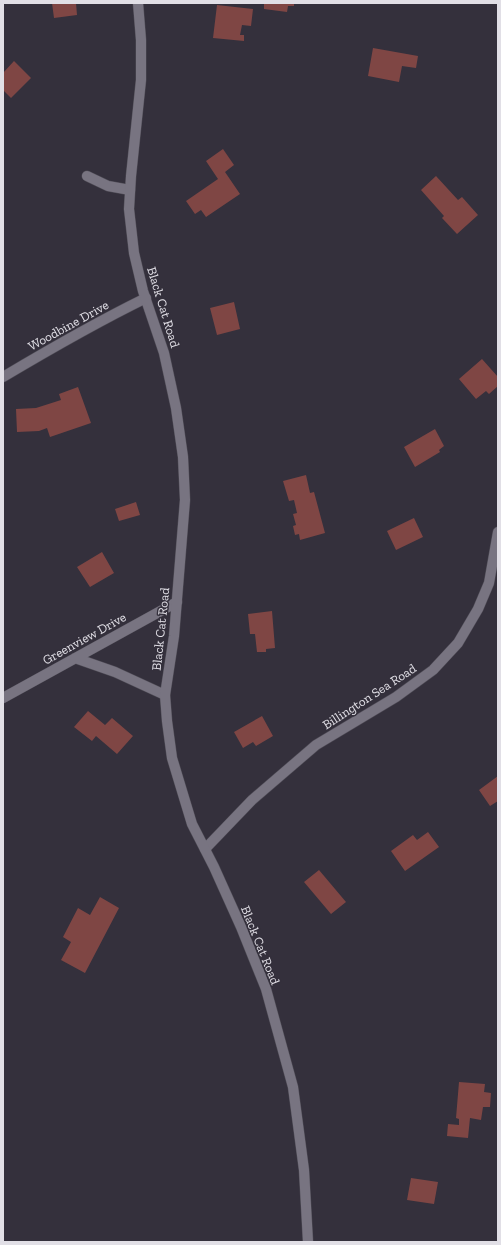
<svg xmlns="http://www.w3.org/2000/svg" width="501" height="1245" font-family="'Zilla Slab',serif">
	<rect width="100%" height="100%" fill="#34303c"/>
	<!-- building -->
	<path fill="#7f4644" d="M 52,3 L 76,3 L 77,15 L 54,18 Z
		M 264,3 L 294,3 L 294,6 L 288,6 L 287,12 L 264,9 Z
		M 217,5 L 253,9 L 251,26 L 242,25 L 240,35 L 244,35 L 244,41 L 213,38 Z
		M 373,48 L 418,56 L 416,68 L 402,66 L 399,82 L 368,76 Z
		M 14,61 L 31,78 L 11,98 L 3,90 L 3,73 Z
		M 223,149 L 234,165 L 225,172 L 240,194 L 206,217 L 201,210 L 195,214 L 186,201 L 218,179 L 206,161 Z
		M 436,176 L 458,200 L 462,197 L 478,215 L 457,234 L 442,218 L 444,216 L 421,190 Z
		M 234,302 L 240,329 L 217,335 L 210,308 Z
		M 482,359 L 498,377 L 498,386 L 489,394 L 486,391 L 476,399 L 459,379 Z
		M 78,387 L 91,423 L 50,437 L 47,428 L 39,431 L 17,432 L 16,409 L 36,408 L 61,400 L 59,394 Z
		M 435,429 L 444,446 L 439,450 L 440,452 L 415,467 L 404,447 Z
		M 306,475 L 310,493 L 314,492 L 325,533 L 300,540 L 299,534 L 295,535 L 293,526 L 296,525 L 293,514 L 297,513 L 294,500 L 289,501 L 283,481 Z
		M 136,502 L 140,515 L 119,521 L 115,509 Z
		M 414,518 L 423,537 L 396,550 L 387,531 Z
		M 102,552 L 114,573 L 90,587 L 77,567 Z
		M 272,611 L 275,648 L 266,649 L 266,652 L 257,652 L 255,634 L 250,634 L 248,614 Z
		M 88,711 L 105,725 L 112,718 L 133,736 L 117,754 L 96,736 L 92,741 L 74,727 Z
		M 262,716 L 273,736 L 256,746 L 253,742 L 243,748 L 234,732 Z
		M 498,776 L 498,801 L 490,806 L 479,790 Z
		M 428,832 L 439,847 L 405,871 L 391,851 L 413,835 L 417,840 Z
		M 319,870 L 346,902 L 331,914 L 304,882 Z
		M 100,897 L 119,908 L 85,973 L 61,960 L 71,942 L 63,937 L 78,908 L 90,915 Z
		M 459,1082 L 485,1084 L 484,1092 L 491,1093 L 490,1107 L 483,1107 L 481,1120 L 470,1118 L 468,1138 L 447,1136 L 448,1124 L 459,1125 L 459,1119 L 456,1118 Z
		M 411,1178 L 438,1182 L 434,1204 L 407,1200 Z"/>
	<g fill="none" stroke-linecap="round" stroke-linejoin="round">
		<!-- street casing -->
		<g stroke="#4f4c56" stroke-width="11">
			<path id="street" d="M 87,176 L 108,186 L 130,190
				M 3,377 C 50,349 97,322 146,298
				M 75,658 L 115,672 L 165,695
				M 3,698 L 177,602
				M 205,849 L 252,800 L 316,745 L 396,697 L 433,670 L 458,643 L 478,609 L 489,583 L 498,532"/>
		</g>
		<!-- secondary casing -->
		<g stroke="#4f4c56" stroke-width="11">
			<path id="secondary" d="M 138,3 L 141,40 L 141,80 L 131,176 L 129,209 L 134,253 L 143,291 L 164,353 L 176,408 L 183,457 L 185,500 L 174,636 L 165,695 L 167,721 L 172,758 L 192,824 L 214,867 L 241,927 L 266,989 L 293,1087 L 304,1170 L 308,1242"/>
		</g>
		<!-- street -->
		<use href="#street" stroke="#787481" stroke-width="10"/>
		<!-- secondary -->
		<use href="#secondary" stroke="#787481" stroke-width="10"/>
	</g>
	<g text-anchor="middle" stroke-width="3" stroke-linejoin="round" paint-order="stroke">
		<!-- street labels -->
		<g font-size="13" fill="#e1dfe6" stroke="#34303c">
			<text transform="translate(164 307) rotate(73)" y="5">Black Cat Road</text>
			<text transform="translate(68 325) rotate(-29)" y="5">Woodbine Drive</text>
			<text transform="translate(160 629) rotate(-84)" y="5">Black Cat Road</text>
			<text transform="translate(84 638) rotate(-29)" y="5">Greenview Drive</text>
			<text transform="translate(369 696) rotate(-33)" y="5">Billington Sea Road</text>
			<text transform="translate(261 945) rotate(68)" y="5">Black Cat Road</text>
		</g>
	</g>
	<!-- border -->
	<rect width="501" height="1245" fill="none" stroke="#e1dfe6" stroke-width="8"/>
</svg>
